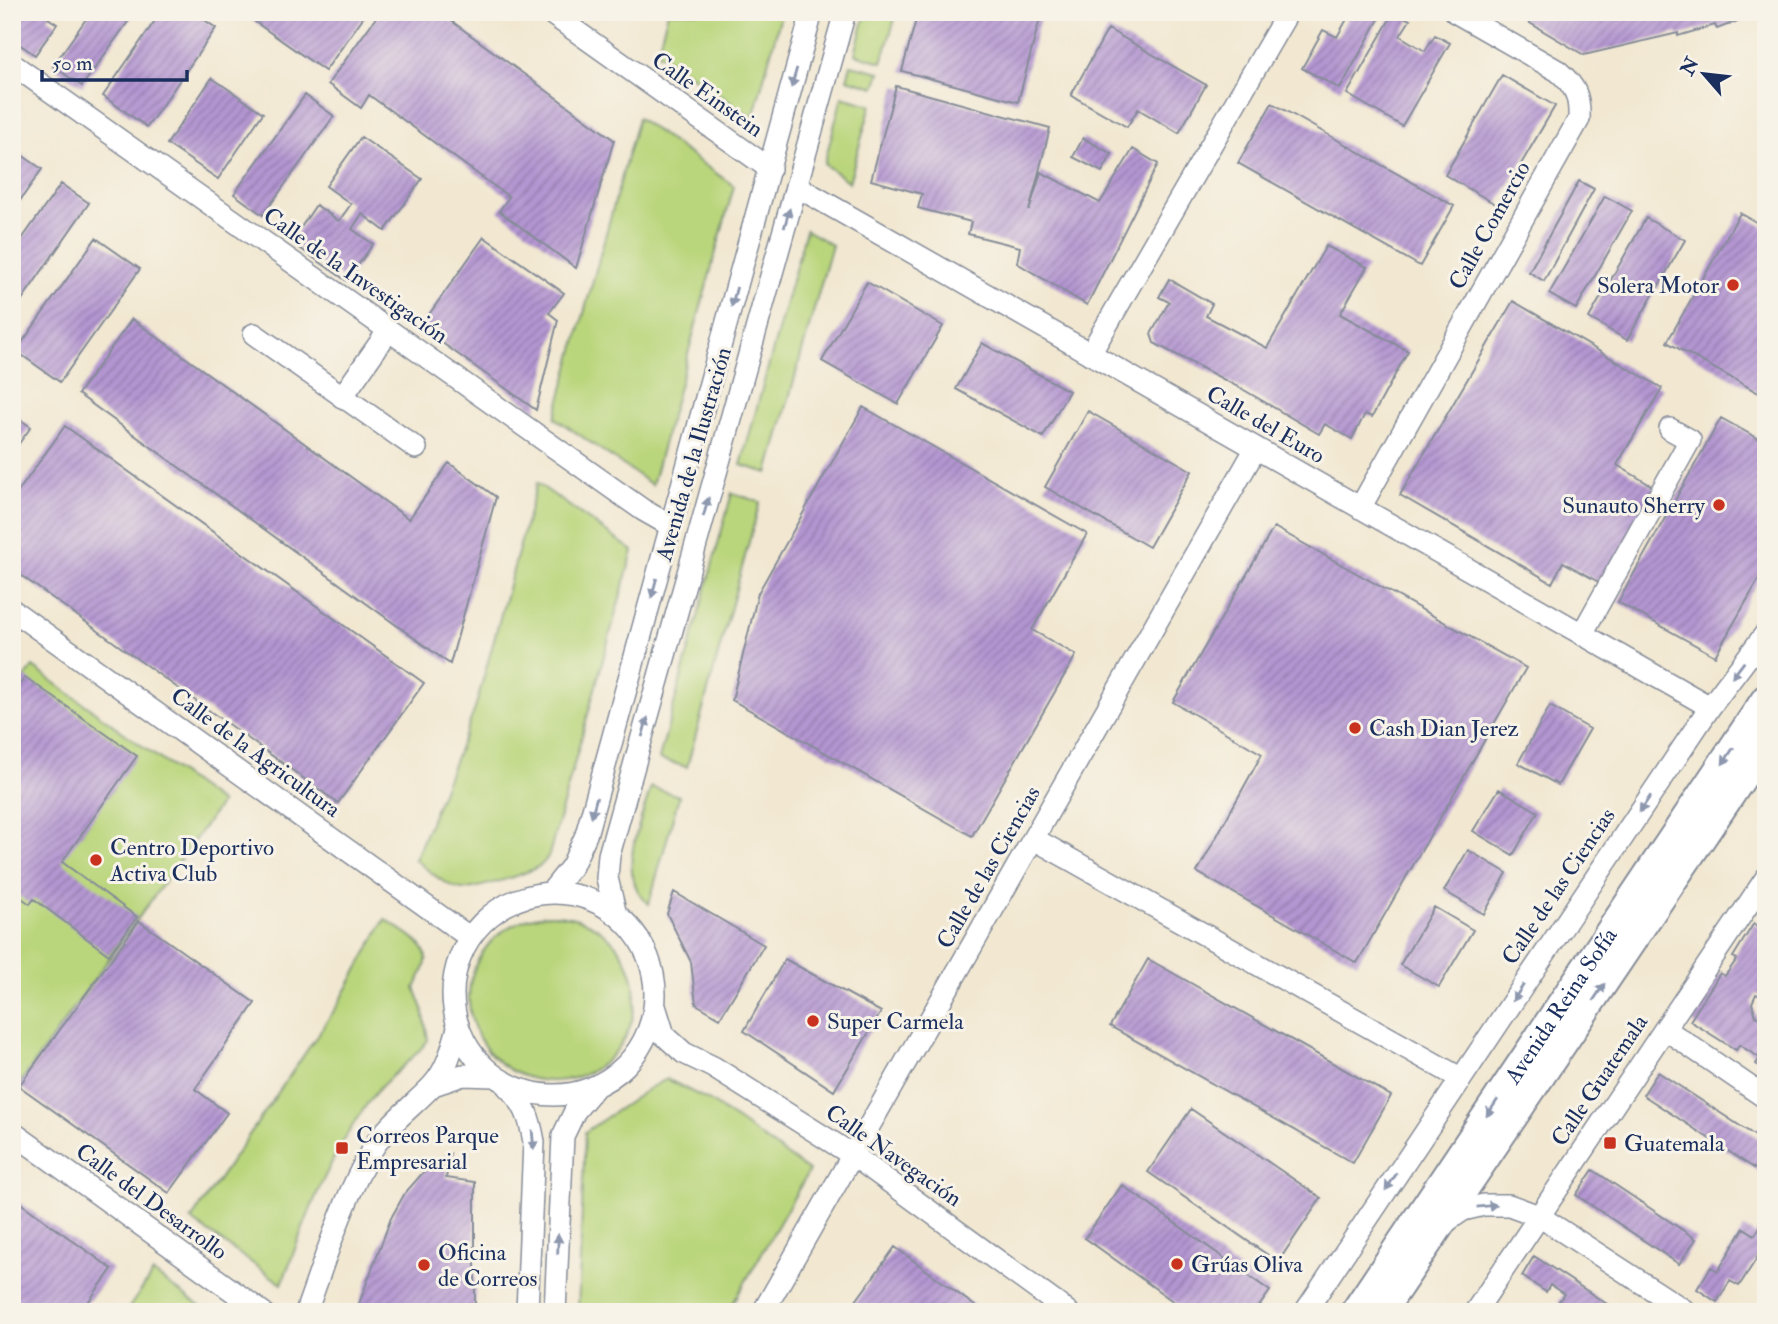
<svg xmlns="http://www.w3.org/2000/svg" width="1778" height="1324" font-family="'IM FELL Double Pica',serif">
	<defs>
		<pattern id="building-hatch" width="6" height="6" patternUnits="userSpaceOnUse" patternTransform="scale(1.75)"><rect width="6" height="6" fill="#b496d1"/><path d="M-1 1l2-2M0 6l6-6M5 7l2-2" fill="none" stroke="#927bad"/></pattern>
	</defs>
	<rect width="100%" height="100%" fill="#f7f3e8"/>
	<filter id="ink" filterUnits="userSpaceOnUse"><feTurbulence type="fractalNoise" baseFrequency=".0143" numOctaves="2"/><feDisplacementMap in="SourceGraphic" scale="14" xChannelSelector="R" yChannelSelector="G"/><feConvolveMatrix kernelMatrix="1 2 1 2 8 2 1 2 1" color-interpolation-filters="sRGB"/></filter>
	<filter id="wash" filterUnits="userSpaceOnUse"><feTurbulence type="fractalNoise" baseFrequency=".00686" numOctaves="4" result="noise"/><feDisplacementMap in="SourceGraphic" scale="28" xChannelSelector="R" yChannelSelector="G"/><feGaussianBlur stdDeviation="1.57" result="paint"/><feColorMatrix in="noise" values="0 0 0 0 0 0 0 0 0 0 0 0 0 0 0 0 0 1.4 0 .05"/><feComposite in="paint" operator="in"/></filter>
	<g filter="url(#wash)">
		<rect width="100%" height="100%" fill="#f2e8d2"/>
		<!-- garden -->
		<path fill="#bad67b" stroke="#6a826c" stroke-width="2" d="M 668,12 L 782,12 L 753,118 L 657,52 Z
			M 866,12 L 897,12 L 882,62 L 855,54 Z
			M 851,65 L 880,72 L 875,87 L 847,79 Z
			M 842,97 L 871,105 L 849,182 L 824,164 Z
			M 638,118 L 734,186 L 652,485 L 555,418 Z
			M 806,230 L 832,245 L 768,473 L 741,465 Z
			M 537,483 L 633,551 L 549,855 C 547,858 545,862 542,864 C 534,872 474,890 463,889 C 445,887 429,870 415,860 L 475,709 Z
			M 732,493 L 760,502 L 687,767 L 659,759 Z
			M 33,667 L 221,803 L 12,1094 L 12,695 Z
			M 651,787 L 679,796 L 649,904 C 614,875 641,823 651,787 Z
			M469 998a83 83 0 1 1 166 0a83 83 0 1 1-166 0Z
			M 385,919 C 398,929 429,942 426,962 C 425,971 418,981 415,988 L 423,1009 L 428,1040 C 412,1062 388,1076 372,1097 C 328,1156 307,1216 282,1284 L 191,1220 L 338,1005 Z
			M 667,1079 L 710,1101 L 809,1171 L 728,1312 L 578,1312 L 585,1132 L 651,1087 Z
			M 153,1273 L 208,1312 L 126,1312 Z"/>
		<g id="blocks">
			<!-- building -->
			<path fill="url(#building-hatch)" d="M 12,12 L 53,12 L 48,18 L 57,24 L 35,55 L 12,39 Z
				M 91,12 L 135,12 L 82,86 L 53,66 Z
				M 161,12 L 193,12 L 216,28 L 147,127 L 103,96 Z
				M 241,12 L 367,12 L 325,71 Z
				M 380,12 L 439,12 L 614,140 L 576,268 L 499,211 L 509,197 L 369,95 L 361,108 L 328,84 Z
				M 918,12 L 1020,12 L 1040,18 L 1018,102 L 902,71 Z
				M 1351,12 L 1383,12 L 1340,89 L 1302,68 L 1323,30 L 1337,37 Z
				M 1394,12 L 1410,20 L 1400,36 L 1425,51 L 1435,35 L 1450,43 L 1402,126 L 1347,94 Z
				M 1511,12 L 1761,12 L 1717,29 L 1715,25 L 1678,36 L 1678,33 L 1584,55 Z
				M 1108,29 L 1206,85 L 1179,133 L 1138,109 L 1127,127 L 1071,95 Z
				M 1502,75 L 1555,106 L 1497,205 L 1445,175 Z
				M 212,78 L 263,113 L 218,179 L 167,144 Z
				M 896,86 L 1050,128 L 1029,211 L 1041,172 L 1100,203 L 1133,149 L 1158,164 L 1087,305 L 1017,263 L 1020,247 L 968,234 L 971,222 L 918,208 L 922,194 L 871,180 Z
				M 305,95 L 334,116 L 263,215 L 234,194 Z
				M 1272,103 L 1454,206 L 1420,266 L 1238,163 Z
				M 361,137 L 422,179 L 385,231 L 362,214 L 352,229 L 373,244 L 347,281 L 291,242 L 316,205 L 339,221 L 351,204 L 326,186 Z
				M 1083,138 L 1112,154 L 1102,172 L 1073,157 Z
				M 16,151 L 42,169 L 12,212 L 12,156 Z
				M 1579,181 L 1594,189 L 1544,281 L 1529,272 Z
				M 61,184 L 89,203 L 12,314 L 12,253 Z
				M 1605,196 L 1632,211 L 1576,309 L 1549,294 Z
				M 1740,213 L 1766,228 L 1766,397 L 1667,342 Z
				M 1646,218 L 1685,240 L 1627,340 L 1589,318 Z
				M 484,237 L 564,293 L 549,313 L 558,320 L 536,410 L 420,327 Z
				M 96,238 L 140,269 L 60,382 L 16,351 Z
				M 1326,246 L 1367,267 L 1340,314 L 1408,351 L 1372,417 L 1365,414 L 1352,439 L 1325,424 L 1319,434 L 1244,390 L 1154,343 L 1151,334 L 1169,302 L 1159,297 L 1169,279 L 1212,304 L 1206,316 L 1267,348 Z
				M 867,282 L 943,326 L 898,404 L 822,361 Z
				M 1513,301 L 1662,388 L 1617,465 L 1657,489 L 1602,584 L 1563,562 L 1552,583 L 1400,495 Z
				M 132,319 L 409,519 L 449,463 L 496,497 L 450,664 L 78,394 Z
				M 982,343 L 1069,391 L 1043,437 L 956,389 Z
				M 863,407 L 1087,534 L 1032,630 L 1076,655 L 972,836 L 732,700 L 758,593 Z
				M 1088,411 L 1192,471 L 1149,547 L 1045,487 Z
				M 12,414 L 31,427 L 12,453 Z
				M 1721,418 L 1766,443 L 1766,567 L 1715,656 L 1618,602 Z
				M 65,426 L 424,683 L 338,803 L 12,569 L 12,500 Z
				M 1274,527 L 1526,668 L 1357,963 L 1197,872 L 1262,754 L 1173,702 Z
				M 25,677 L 137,756 L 62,862 L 137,917 L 109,955 L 34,899 L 30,904 L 12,891 L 12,694 Z
				M 1550,706 L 1590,729 L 1558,785 L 1518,763 Z
				M 1499,789 L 1538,812 L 1513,855 L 1473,831 Z
				M 1468,850 L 1507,873 L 1484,914 L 1444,891 Z
				M 674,892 L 764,945 L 720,1018 L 696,1004 L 691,962 L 667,914 Z
				M 1434,907 L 1473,930 L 1439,987 L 1400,965 Z
				M 1766,916 L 1766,1007 L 1763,997 L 1756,994 L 1752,1003 L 1756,1016 L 1762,1019 L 1766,1013 L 1766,1070 L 1756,1064 L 1760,1058 L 1739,1045 L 1736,1050 L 1690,1021 L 1720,973 L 1725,976 L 1737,959 L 1733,957 L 1754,923 L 1759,927 Z
				M 139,921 L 255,1003 L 195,1089 L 227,1113 L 169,1193 L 19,1086 Z
				M 785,959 L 881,1012 L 834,1091 L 744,1031 Z
				M 1148,959 L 1391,1096 L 1353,1163 L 1110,1026 Z
				M 1658,1072 L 1766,1143 L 1766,1176 L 1643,1095 Z
				M 1191,1109 L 1321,1198 L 1278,1262 L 1148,1172 Z
				M 450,1154 L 446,1178 L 475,1182 L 475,1312 L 356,1312 L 391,1218 L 405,1193 L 427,1168 Z
				M 1593,1170 L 1696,1239 L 1679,1264 L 1576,1195 Z
				M 1122,1185 L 1270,1291 L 1255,1312 L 1188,1312 L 1085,1238 Z
				M 12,1197 L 112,1269 L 81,1312 L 12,1312 Z
				M 1766,1218 L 1766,1244 L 1739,1286 L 1730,1281 L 1717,1302 L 1697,1289 L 1711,1267 L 1718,1271 L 1744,1228 L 1755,1235 Z
				M 895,1247 L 983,1312 L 848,1312 Z
				M 1534,1256 L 1619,1312 L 1573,1312 L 1558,1302 L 1564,1294 L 1550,1285 L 1546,1292 L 1522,1276 Z"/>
		</g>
	</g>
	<g filter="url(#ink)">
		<use href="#blocks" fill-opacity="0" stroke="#868c98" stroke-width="2"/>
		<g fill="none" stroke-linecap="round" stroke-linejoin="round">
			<!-- minor casing -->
			<g stroke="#868c98" stroke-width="24">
				<path id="minor" d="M 549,12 L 770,169
					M 12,64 L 643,510 L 671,526
					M 796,186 L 1710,707
					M 254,334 L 416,448
					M 1090,354 L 1288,12
					M 342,397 L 389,330
					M 1360,508 L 1579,119 C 1580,96 1575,86 1558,71 L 1455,12
					M 12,610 L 469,937
					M 1582,634 L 1690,440 L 1670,429
					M 1034,839 L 1460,1078
					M 552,891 L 572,866 L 586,835 L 812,12
					M453 994a101 101 0 1 1 202 0a101 101 0 1 1-202 0Z
					M 615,911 L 607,878 L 609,855 L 845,12
					M 655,1006 L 664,1035 L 684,1053 L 713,1067 L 854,1156 L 1068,1312
					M 1665,1029 L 1766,1098
					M 433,1085 L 463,1075 L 494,1076
					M 507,1086 C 525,1103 530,1118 534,1142 L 527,1312
					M 12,1132 L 262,1312
					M 1444,1223 L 1463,1210 L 1484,1205 L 1509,1205 L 1539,1216 L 1687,1312
					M 306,1312 C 326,1257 343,1199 373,1148 C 388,1124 412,1107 432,1086 C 447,1070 452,1049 458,1028
					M 555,1312 L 563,1136 L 575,1111 L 596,1086
					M 763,1312 L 1256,448
					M 1305,1312 L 1710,707 L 1766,633
					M 1475,1312 L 1766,878
					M 1764,1312 L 1766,1310"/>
			</g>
			<!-- major casing -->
			<g stroke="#868c98" stroke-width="32">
				<g id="major">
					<path id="s1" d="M 1355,1312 L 1766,699"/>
					<path d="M 1381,1312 L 1766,742"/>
				</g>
			</g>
			<!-- minor -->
			<use href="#minor" stroke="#fff" stroke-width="21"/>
			<!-- major -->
			<use href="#major" stroke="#fff" stroke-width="28"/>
		</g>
		<!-- one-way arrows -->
		<defs><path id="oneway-solid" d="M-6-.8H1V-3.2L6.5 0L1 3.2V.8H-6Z" transform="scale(1.75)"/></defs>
		<g fill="#8d97ae">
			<use href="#oneway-solid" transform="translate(794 78) rotate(106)"/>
			<use href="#oneway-solid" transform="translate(787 218) rotate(-74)"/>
			<use href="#oneway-solid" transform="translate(734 297) rotate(105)"/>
			<use href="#oneway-solid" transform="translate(706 507) rotate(-74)"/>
			<use href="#oneway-solid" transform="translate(654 588) rotate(105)"/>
			<use href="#oneway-solid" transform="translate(1738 670) rotate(127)"/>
			<use href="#oneway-solid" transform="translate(645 727) rotate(-74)"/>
			<use href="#oneway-solid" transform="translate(1728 756) rotate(124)"/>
			<use href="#oneway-solid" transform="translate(1645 804) rotate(124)"/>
			<use href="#oneway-solid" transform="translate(594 807) rotate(105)"/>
			<use href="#oneway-solid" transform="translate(1599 992) rotate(-56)"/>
			<use href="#oneway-solid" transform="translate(1518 993) rotate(124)"/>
			<use href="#oneway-solid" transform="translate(1492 1108) rotate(124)"/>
			<use href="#oneway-solid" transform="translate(533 1140) rotate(85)"/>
			<use href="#oneway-solid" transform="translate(1391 1182) rotate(124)"/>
			<use href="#oneway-solid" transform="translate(1487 1206) rotate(-6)"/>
			<use href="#oneway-solid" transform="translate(558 1244) rotate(-88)"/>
		</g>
	</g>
	<!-- markers -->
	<g fill="#c8321e" stroke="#f7f3e8" stroke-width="2.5">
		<circle cx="1733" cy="285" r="7"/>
		<circle cx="1719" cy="505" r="7"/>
		<circle cx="1355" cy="728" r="7"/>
		<circle cx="96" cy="860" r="7"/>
		<circle cx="813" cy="1021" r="7"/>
		<rect x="1603" y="1136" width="14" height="14" rx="3.5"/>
		<rect x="335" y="1141" width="14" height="14" rx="3.5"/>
		<circle cx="1177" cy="1264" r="7"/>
		<circle cx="424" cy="1265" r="7"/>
	</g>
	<g text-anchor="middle" stroke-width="6" stroke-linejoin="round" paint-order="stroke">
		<!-- street labels -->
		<g font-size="23" fill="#1b2f5e" stroke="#f7f3e8">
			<text transform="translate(708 94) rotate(35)" y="8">Calle Einstein</text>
			<text transform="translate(1489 225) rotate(-61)" y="8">Calle Comercio</text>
			<text transform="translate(356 275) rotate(35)" y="8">Calle de la Investigación</text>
			<text transform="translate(1266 424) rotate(30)" y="8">Calle del Euro</text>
			<text transform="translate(693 454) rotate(-74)" y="8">Avenida de la Ilustración</text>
			<text transform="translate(256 752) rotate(36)" y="8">Calle de la Agricultura</text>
			<text transform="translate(988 867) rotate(-60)" y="8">Calle de las Ciencias</text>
			<text transform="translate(1558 886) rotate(-56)" y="8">Calle de las Ciencias</text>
			<text dy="8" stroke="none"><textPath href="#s1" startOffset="369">Avenida Reina Sofía</textPath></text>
			<text transform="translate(1599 1080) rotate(-56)" y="8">Calle Guatemala</text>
			<text transform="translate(894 1155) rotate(35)" y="8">Calle Navegación</text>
			<text transform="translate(152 1201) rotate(36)" y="8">Calle del Desarrollo</text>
		</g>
		<!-- poi labels -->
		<g font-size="23" fill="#1b2f5e" stroke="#f7f3e8" text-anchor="start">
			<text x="1719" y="293" text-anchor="end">Solera Motor</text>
			<text x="1705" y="513" text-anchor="end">Sunauto Sherry</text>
			<text x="1369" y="736">Cash Dian Jerez</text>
			<text x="110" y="855">Centro Deportivo<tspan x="110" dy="26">Activa Club</tspan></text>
			<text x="827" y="1029">Super Carmela</text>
			<text x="356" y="1143">Correos Parque<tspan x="356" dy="26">Empresarial</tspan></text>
			<text x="1624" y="1151">Guatemala</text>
			<text x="438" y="1260">Oficina<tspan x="438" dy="26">de Correos</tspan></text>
			<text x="1191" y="1272">Grúas Oliva</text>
		</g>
	</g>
	<!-- margin -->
	<rect width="1778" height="1324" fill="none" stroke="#f7f3e8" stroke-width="42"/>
	<!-- north arrow -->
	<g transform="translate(1704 74) rotate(298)" stroke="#f7f3e8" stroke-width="5" paint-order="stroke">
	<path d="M0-5L12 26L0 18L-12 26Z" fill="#1b2f5e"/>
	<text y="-10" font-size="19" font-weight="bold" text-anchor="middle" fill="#1b2f5e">N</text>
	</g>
	<!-- scale -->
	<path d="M42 70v10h145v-10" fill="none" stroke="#1b2f5e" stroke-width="3.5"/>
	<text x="52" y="70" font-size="21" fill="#1b2f5e" stroke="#f7f3e8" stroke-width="5" paint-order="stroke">50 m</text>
</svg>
